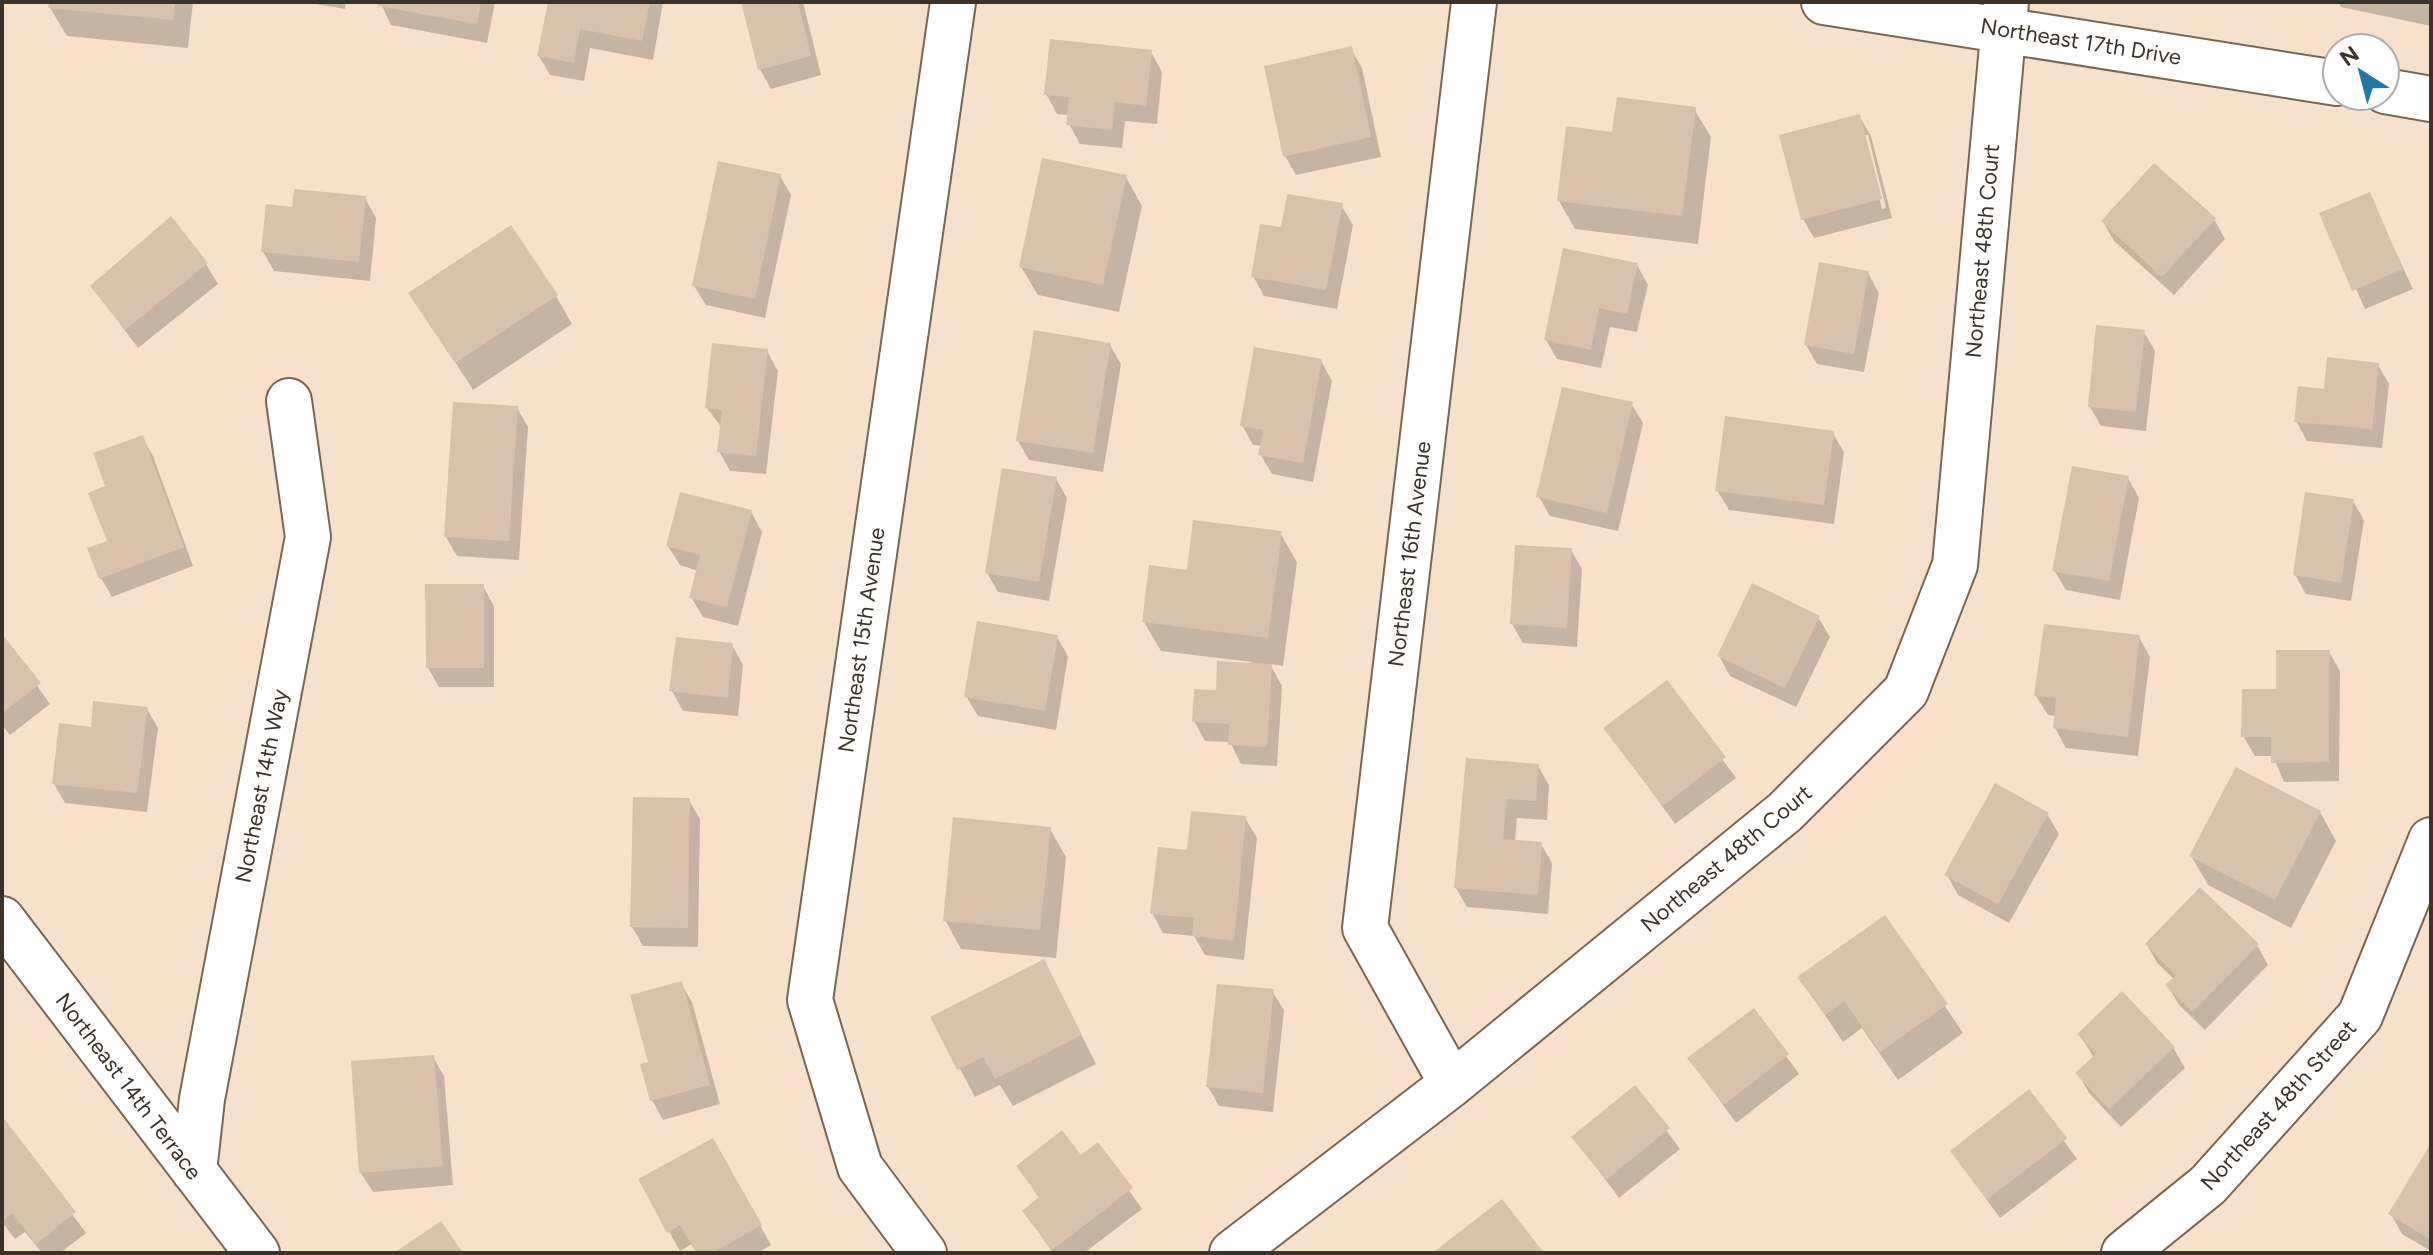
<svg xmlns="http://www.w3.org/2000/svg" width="2433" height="1255" font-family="Figtree,sans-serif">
	<rect width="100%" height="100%" fill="#f8e1cb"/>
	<!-- shadow -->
	<path fill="#0003" fill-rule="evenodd" d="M 51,2 L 193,2 L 188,48 L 67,36 L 50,8 Z
		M 304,2 L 346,2 L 345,9 Z
		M 380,2 L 495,2 L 487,43 L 391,25 Z
		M 550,2 L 663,2 L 653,60 L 590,48 L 584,81 L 550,75 L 539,56 Z
		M 743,2 L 803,2 L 821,75 L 771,89 L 760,69 Z
		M 2338,2 L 2431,2 L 2431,26 L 2341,7 Z
		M 1351,49 L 1362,68 L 1381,157 L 1296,175 L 1285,156 Z
		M 1151,52 L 1162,72 L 1157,124 L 1125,121 L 1122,148 L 1080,144 L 1069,124 L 1070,115 L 1057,114 L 1046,94 Z
		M 1694,109 L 1711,137 L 1698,244 L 1575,229 L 1559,201 L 1614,134 Z
		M 1859,116 L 1871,136 L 1892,218 L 1814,238 L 1803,219 ZM 1864,135 L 1868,135 L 1886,208 L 1882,209 Z
		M 780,176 L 791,195 L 765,318 L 706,305 L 694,286 Z
		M 1126,177 L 1142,206 L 1119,312 L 1038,295 L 1021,267 Z
		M 2369,194 L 2413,289 L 2365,309 L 2322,214 Z
		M 365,198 L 376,218 L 370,281 L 274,271 L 263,252 L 294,209 Z
		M 1341,205 L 1353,225 L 1337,309 L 1264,296 L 1253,276 L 1282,230 Z
		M 2214,219 L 2225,239 L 2174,295 L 2114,241 L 2103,222 Z
		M 206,264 L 218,284 L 138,348 L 92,286 Z
		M 1637,265 L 1648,285 L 1637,332 L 1610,327 L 1601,368 L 1557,359 L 1546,340 Z
		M 1868,273 L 1879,293 L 1864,372 L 1817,364 L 1806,345 Z
		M 411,293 L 556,296 L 572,324 L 473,390 Z
		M 2144,332 L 2155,351 L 2146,431 L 2101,426 L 2090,407 Z
		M 1110,345 L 1121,364 L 1103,472 L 1029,460 L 1018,441 Z
		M 767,351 L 778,371 L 766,474 L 730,471 L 719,451 L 722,428 L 707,408 Z
		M 1321,361 L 1332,381 L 1313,482 L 1272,474 L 1260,454 L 1262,446 L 1253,445 L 1242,425 Z
		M 2378,365 L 2389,384 L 2382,448 L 2307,441 L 2296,421 L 2325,391 Z
		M 1631,403 L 1643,423 L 1618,531 L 1550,516 L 1539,497 Z
		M 517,408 L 528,427 L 519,560 L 457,556 L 446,537 Z
		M 1832,432 L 1844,452 L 1834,524 L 1729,510 L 1717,490 Z
		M 142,437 L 153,456 L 193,566 L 112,597 L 101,578 L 109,542 L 108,488 Z
		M 2128,478 L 2139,498 L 2120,600 L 2066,590 L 2054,570 Z
		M 1056,479 L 1067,498 L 1049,601 L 998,592 L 987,573 Z
		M 2353,501 L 2364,520 L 2351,601 L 2306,594 L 2295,575 Z
		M 751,512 L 762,532 L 738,626 L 703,617 L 691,597 L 698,571 L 680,565 L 668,546 Z
		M 1280,533 L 1297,562 L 1283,666 L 1270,664 L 1282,686 L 1277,766 L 1241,764 L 1230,742 L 1205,741 L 1194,721 L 1218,692 L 1252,662 L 1161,651 L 1144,622 L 1189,572 Z
		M 1571,550 L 1582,569 L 1577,647 L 1523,643 L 1512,624 Z
		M 483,586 L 494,606 L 494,687 L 439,687 L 428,668 Z
		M 1818,617 L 1830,637 L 1796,707 L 1730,676 L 1719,656 Z
		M 2,637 L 50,704 L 10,735 L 2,725 Z
		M 1057,637 L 1068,656 L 1056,730 L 978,716 L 966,696 Z
		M 2139,637 L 2150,657 L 2138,756 L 2066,748 L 2055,728 L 2056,716 L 2048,715 L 2036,696 Z
		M 732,645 L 743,665 L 738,716 L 683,711 L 672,691 Z
		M 2329,652 L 2340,671 L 2339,781 L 2284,782 L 2273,756 L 2255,756 L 2243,736 L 2278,691 Z
		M 1666,682 L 1736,778 L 1675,824 L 1606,728 Z
		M 147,709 L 158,728 L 147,812 L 65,803 L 54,784 Z
		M 1467,760 L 1538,766 L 1549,785 L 1547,820 L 1517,818 L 1515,842 L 1541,844 L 1552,863 L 1548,914 L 1467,907 L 1456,888 Z
		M 689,800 L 700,819 L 698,947 L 643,946 L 632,927 Z
		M 2320,812 L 2336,841 L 2291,928 L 2208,885 L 2191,856 Z
		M 2047,814 L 2059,834 L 2009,923 L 1958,895 L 1947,875 Z
		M 1245,818 L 1257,838 L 1244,960 L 1205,955 L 1194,936 L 1163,933 L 1152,913 L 1189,852 Z
		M 1050,829 L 1066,857 L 1056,958 L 961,949 L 945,920 Z
		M 1885,918 L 1963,1033 L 1898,1080 L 1862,1028 L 1843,1042 L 1800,978 Z
		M 2147,945 L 2257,945 L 2268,965 L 2205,1030 L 2179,1005 L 2168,986 L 2174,979 L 2158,964 Z
		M 681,983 L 692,1002 L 720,1104 L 663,1120 L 652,1100 L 651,1063 Z
		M 1059,990 L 1096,1064 L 1013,1106 L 1000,1085 L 975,1097 L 933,1018 Z
		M 1272,991 L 1284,1010 L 1273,1112 L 1219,1106 L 1208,1087 Z
		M 2122,994 L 2174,1049 L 2185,1068 L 2121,1127 L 2089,1093 L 2078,1074 L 2094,1058 L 2080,1035 Z
		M 1754,1011 L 1799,1074 L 1736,1123 L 1690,1059 Z
		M 433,1057 L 444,1076 L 453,1185 L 373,1192 L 361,1173 Z
		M 1635,1088 L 1680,1149 L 1619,1198 L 1574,1137 Z
		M 2029,1092 L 2077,1159 L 2000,1218 L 1952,1152 Z
		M 2,1119 L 86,1233 L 60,1253 L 42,1253 L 25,1232 L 15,1239 L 2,1222 Z
		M 712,1140 L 771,1245 L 758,1253 L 698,1253 L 693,1243 L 680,1251 L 640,1180 Z
		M 1097,1145 L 1142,1209 L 1084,1253 L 1053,1253 L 1024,1211 L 1040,1199 L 1018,1166 L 1080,1158 Z
		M 2431,1147 L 2431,1251 L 2402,1234 L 2391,1214 Z"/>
	<!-- building -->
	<path fill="#d8c2ac" d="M 49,2 L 175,2 L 173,20 L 48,8 Z
		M 378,2 L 481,2 L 477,24 L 378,6 Z
		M 548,2 L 650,2 L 642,41 L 580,29 L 574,63 L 537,56 Z
		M 741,2 L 798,2 L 811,56 L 758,70 Z
		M 1050,39 L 1152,50 L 1146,106 L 1115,102 L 1112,130 L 1066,125 L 1069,97 L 1044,95 Z
		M 1352,46 L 1371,137 L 1283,157 L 1264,66 Z
		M 1617,97 L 1696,107 L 1682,216 L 1557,201 L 1566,126 L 1612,132 Z
		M 1860,114 L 1882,199 L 1801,220 L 1779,135 Z
		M 1042,158 L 1127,175 L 1103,285 L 1019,267 Z
		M 718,161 L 781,174 L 755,299 L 692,286 Z
		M 2154,163 L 2216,218 L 2162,277 L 2101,221 Z
		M 294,189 L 366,196 L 359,262 L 261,252 L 266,204 L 292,207 Z
		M 2370,192 L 2403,269 L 2352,291 L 2319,213 Z
		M 1287,194 L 1343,203 L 1326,290 L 1251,277 L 1260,224 L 1281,227 Z
		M 171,216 L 208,263 L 125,330 L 90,286 Z
		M 511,225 L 558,295 L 455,363 L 408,293 Z
		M 1563,248 L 1638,263 L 1627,314 L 1599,308 L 1591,350 L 1544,340 Z
		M 1819,262 L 1869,271 L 1854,354 L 1804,345 Z
		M 2096,325 L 2145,330 L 2136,412 L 2088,407 Z
		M 1034,330 L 1111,343 L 1093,453 L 1016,441 Z
		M 712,343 L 768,349 L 756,456 L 717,452 L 722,410 L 705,408 Z
		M 1254,347 L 1322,359 L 1303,463 L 1258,455 L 1263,430 L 1240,426 Z
		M 2327,357 L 2379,363 L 2372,429 L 2294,422 L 2298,386 L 2324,389 Z
		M 1562,387 L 1633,402 L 1607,513 L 1536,497 Z
		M 453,402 L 518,406 L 509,541 L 444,537 Z
		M 1725,416 L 1834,431 L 1824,505 L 1715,491 Z
		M 143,435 L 184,547 L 99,579 L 87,548 L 107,541 L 88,493 L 105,486 L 93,453 Z
		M 2072,466 L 2129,476 L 2109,581 L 2052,571 Z
		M 1002,468 L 1057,477 L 1039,582 L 985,573 Z
		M 680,492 L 752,510 L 727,607 L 689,598 L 700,555 L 666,546 Z
		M 2305,492 L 2354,499 L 2341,583 L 2293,575 Z
		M 1193,520 L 1282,531 L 1268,638 L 1142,622 L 1149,565 L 1187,570 Z
		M 1515,545 L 1572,548 L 1567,628 L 1510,624 Z
		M 1752,583 L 1820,616 L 1785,688 L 1717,656 Z
		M 425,584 L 484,584 L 484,668 L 426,668 Z
		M 977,621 L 1058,635 L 1045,711 L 964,697 Z
		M 2044,624 L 2140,635 L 2128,737 L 2053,728 L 2056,698 L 2034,696 Z
		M 2,634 L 41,683 L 2,713 Z
		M 676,637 L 733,643 L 728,698 L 669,691 Z
		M 2276,650 L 2330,650 L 2329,762 L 2271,763 L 2271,737 L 2241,737 L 2242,689 L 2276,689 Z
		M 1217,661 L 1272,664 L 1267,747 L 1228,745 L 1229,724 L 1192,722 L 1194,689 L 1216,690 Z
		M 1667,680 L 1726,757 L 1663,806 L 1603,728 Z
		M 93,701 L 148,707 L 137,793 L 52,784 L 59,723 L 91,727 Z
		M 1466,758 L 1539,764 L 1536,801 L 1507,799 L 1503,839 L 1542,842 L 1538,895 L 1454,888 Z
		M 2236,767 L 2321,811 L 2275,900 L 2189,856 Z
		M 1995,783 L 2049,813 L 1998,904 L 1944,875 Z
		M 633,797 L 690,798 L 688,928 L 630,927 Z
		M 1191,811 L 1246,816 L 1234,941 L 1192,936 L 1194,918 L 1150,914 L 1158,847 L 1187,850 Z
		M 953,817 L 1051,827 L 1040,930 L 943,921 Z
		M 2200,887 L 2259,944 L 2193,1012 L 2165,985 L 2176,975 L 2145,944 Z
		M 1885,915 L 1948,1004 L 1880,1052 L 1844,1001 L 1825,1015 L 1797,977 Z
		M 1044,959 L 1082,1035 L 995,1079 L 983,1057 L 957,1070 L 930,1017 Z
		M 682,981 L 710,1085 L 650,1101 L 640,1064 L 648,1062 L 630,995 Z
		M 1217,984 L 1274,989 L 1263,1093 L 1206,1087 Z
		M 2122,991 L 2175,1047 L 2109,1109 L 2075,1073 L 2096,1054 L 2077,1034 Z
		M 1754,1008 L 1789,1054 L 1724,1105 L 1687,1058 Z
		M 434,1055 L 443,1166 L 359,1173 L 351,1061 Z
		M 1635,1085 L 1670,1128 L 1606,1180 L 1571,1137 Z
		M 2029,1089 L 2067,1138 L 1987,1200 L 1950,1151 Z
		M 2,1116 L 76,1212 L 36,1244 L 12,1213 L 2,1222 Z
		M 1062,1130 L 1081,1155 L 1098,1142 L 1133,1188 L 1052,1250 L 1022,1211 L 1039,1197 L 1016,1166 Z
		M 713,1138 L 762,1225 L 712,1253 L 696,1253 L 680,1225 L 667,1233 L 638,1179 Z
		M 2431,1143 L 2431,1240 L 2388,1214 Z
		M 1502,1199 L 1544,1253 L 1437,1253 L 1435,1251 Z
		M 441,1221 L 463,1253 L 394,1253 Z"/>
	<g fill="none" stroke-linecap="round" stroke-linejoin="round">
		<!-- minor casing -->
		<g stroke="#7a6652" stroke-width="48">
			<path id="minor" d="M 1824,2 L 2337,83
				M 2385,91 L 2431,99
				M 2,919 L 257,1253
				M 1452,1084 L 1365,928 L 1474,2
				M 194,1171 L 202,1099 L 308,537 L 289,401
				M 924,1253 L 860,1167 L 810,1000 L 953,2
				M 1232,1253 L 1452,1084 L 1785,812 L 1906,691 L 1955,565 L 2006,2
				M 2124,1253 L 2208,1185 L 2360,1016 L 2431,840"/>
		</g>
		<!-- minor -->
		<use href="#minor" stroke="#fff" stroke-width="44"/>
	</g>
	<g text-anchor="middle" stroke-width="8" stroke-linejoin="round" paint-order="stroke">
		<!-- street labels -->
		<g font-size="22" fill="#3b332a" stroke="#fff">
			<text transform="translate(2081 41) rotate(9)" y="8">Northeast 17th Drive</text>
			<text transform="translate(1982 251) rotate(-85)" y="8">Northeast 48th Court</text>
			<text transform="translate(1409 554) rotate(-83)" y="8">Northeast 16th Avenue</text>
			<text transform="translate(861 640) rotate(-82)" y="8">Northeast 15th Avenue</text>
			<text transform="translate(261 786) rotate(-79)" y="8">Northeast 14th Way</text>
			<text transform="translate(1726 858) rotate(-40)" y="8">Northeast 48th Court</text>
			<text transform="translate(129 1086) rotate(53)" y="8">Northeast 14th Terrace</text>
			<text transform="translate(2278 1105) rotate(-48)" y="8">Northeast 48th Street</text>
		</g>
	</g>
	<!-- border -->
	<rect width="2433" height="1255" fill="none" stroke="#3b332a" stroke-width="8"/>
	<!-- north arrow -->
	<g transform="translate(2361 72) rotate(324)"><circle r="38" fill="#ffffff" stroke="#b1adaa" stroke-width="2"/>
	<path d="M0-6L14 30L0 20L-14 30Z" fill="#2575a6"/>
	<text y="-12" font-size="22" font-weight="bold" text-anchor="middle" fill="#3b332a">N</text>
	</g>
</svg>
